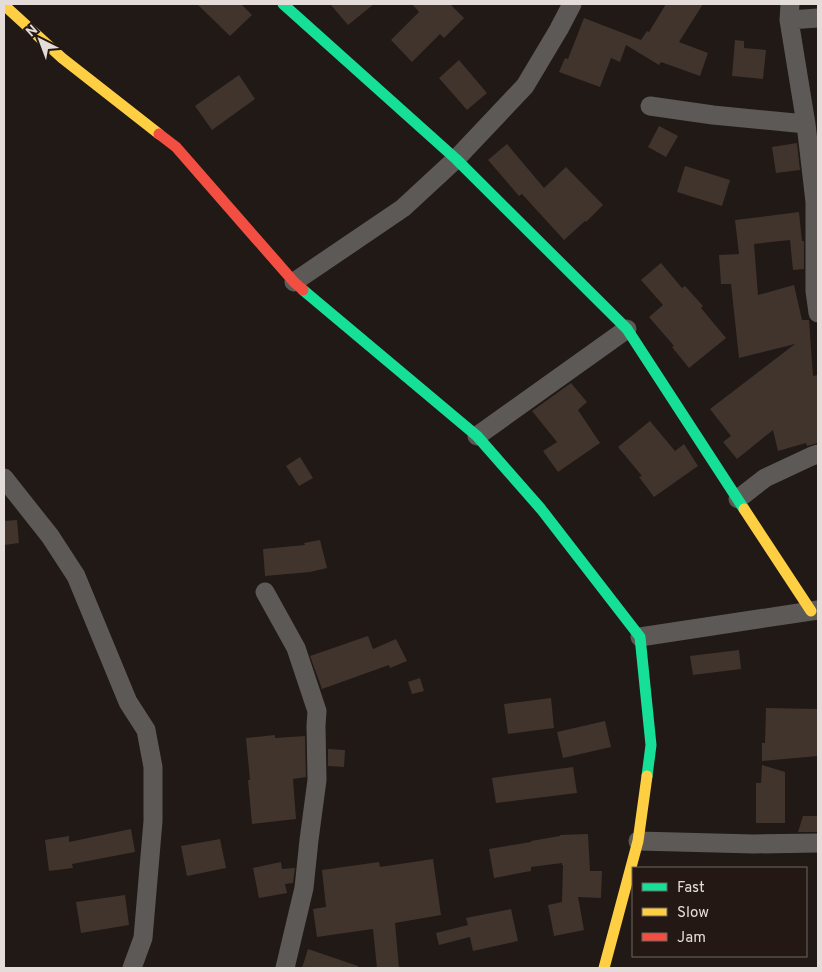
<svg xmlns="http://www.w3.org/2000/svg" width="822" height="972" font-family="Overpass,sans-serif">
	<rect width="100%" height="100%" fill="#201916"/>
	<!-- building -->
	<path fill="#41342d" d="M 197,4 L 241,4 L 252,15 L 230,36 Z
		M 330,4 L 374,4 L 348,25 Z
		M 412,4 L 450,4 L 464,18 L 444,38 L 440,34 L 412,62 L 391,40 L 419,12 Z
		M 666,4 L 703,4 L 679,42 L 708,53 L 700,76 L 661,62 L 659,65 L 626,45 L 620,62 L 611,58 L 600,87 L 559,72 L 565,58 L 568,59 L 584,18 L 641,40 L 647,31 L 649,32 Z
		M 735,40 L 744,41 L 744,48 L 766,50 L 763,79 L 732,76 Z
		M 459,60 L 487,93 L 467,110 L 439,78 Z
		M 239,75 L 255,99 L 212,130 L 195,106 Z
		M 659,126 L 678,136 L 666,157 L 648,147 Z
		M 797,143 L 800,170 L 776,173 L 772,147 Z
		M 507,144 L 544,188 L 566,167 L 603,205 L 586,222 L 585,221 L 564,240 L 522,194 L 519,196 L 488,160 Z
		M 685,166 L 730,180 L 722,206 L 677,192 Z
		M 799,212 L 802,241 L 804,241 L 804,269 L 793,270 L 790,240 L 754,244 L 758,295 L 794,285 L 802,320 L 809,320 L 813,376 L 818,375 L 818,443 L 807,446 L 806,443 L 778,451 L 773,430 L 737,459 L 723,442 L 731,436 L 710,409 L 795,344 L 739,358 L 731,284 L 721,284 L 719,255 L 739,254 L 735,220 Z
		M 661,263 L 682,288 L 685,286 L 703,306 L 701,308 L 726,338 L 689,368 L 672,347 L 674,346 L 649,317 L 663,305 L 641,280 Z
		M 571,383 L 587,402 L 578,410 L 600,443 L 558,472 L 543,451 L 557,442 L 532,411 Z
		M 650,421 L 675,451 L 684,444 L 698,466 L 654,497 L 639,477 L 642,476 L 618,447 Z
		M 300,457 L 313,478 L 299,486 L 286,466 Z
		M 17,520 L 19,543 L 4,545 L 4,521 Z
		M 320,540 L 327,568 L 310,572 L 265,576 L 263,549 L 305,545 L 304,543 Z
		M 368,636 L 373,649 L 396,639 L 407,661 L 390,668 L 389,665 L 322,689 L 310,656 Z
		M 739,650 L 741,669 L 693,675 L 690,656 Z
		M 420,678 L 424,691 L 412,694 L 408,682 Z
		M 551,698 L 554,728 L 508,734 L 504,704 Z
		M 766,708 L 818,709 L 818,756 L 762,761 L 762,743 L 765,743 Z
		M 605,721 L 611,747 L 563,758 L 557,732 Z
		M 275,735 L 275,738 L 305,736 L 306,777 L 293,779 L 296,819 L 252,824 L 248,780 L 250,780 L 246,738 Z
		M 328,749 L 345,750 L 344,767 L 328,766 Z
		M 762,765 L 785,772 L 785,823 L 756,823 L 756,783 L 761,783 Z
		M 573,767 L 577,793 L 496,803 L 492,778 Z
		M 803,816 L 817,816 L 817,832 L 798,832 Z
		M 131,829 L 135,852 L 72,864 L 73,868 L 49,871 L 45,840 L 69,836 L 69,842 Z
		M 588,834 L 590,871 L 602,871 L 601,898 L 578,897 L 584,930 L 554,936 L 548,905 L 562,902 L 563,865 L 562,865 L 562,863 L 531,867 L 531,871 L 494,878 L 489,849 L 531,842 L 531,841 L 560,836 L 560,835 Z
		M 220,839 L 226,868 L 187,876 L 181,846 Z
		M 433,859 L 441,915 L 395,923 L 399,968 L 377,968 L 373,929 L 317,937 L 313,909 L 326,907 L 322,870 L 379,862 L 380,867 Z
		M 281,862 L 282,869 L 295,868 L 293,883 L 285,884 L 287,893 L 259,898 L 253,868 Z
		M 125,895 L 129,925 L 81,933 L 76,902 Z
		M 511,909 L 518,941 L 473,951 L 470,937 L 439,945 L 436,933 L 468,925 L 466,918 Z
		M 308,949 L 358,966 L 358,968 L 302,968 Z"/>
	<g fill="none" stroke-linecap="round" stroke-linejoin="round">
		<!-- street -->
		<path stroke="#5d5956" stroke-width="19" d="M 790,4 L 789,20 L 806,124 L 815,202 L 815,291 L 818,313
			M 789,20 L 818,18
			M 650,106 L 713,115 L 806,124
			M 294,282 L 403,208 L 456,159 L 525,86 L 559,29 L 572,4
			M 477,436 L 627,329
			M 4,478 L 50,536 L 76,576 L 128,702 L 146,730 L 153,767 L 153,821 L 143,938 L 132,968
			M 738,499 L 765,478 L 812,456 L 818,454
			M 265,592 L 296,648 L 317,711 L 316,726 L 317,780 L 309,840 L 304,888 L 285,968
			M 640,637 L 818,610
			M 638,841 L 754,844 L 818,843"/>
		<!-- fast -->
		<path stroke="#16e098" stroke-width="11" d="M 283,4 L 456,159 L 627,329 L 744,509
			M 303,290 L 477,436 L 541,509 L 640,637 L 651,745 L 647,776"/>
		<!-- slow -->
		<path stroke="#ffcf43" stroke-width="11" d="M 4,5 L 62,58 L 159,134
			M 744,509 L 811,611
			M 604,968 L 638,841 L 647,776"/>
		<!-- jam -->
		<path stroke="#f24e42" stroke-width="11" d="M 159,134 L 176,147 L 294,282 L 303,290"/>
	</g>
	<!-- border -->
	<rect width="822" height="972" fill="none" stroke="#e4dcd9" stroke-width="10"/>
	<!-- legend -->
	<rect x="632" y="867" width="175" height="90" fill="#231813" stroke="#706662"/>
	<rect x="642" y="883" width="25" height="8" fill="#16e098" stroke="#706662"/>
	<text x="677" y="892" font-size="15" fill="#e4dcd9">Fast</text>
	<rect x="642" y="908" width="25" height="8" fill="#ffcf43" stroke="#706662"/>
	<text x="677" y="917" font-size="15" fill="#e4dcd9">Slow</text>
	<rect x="642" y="933" width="25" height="8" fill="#f24e42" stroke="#706662"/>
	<text x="677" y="942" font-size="15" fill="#e4dcd9">Jam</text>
	<!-- north arrow -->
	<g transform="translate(40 40) rotate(318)" stroke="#231813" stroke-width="4" paint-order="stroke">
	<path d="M0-4L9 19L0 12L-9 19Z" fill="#e4dcd9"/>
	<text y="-8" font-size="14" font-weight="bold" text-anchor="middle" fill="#e4dcd9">N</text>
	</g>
</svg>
